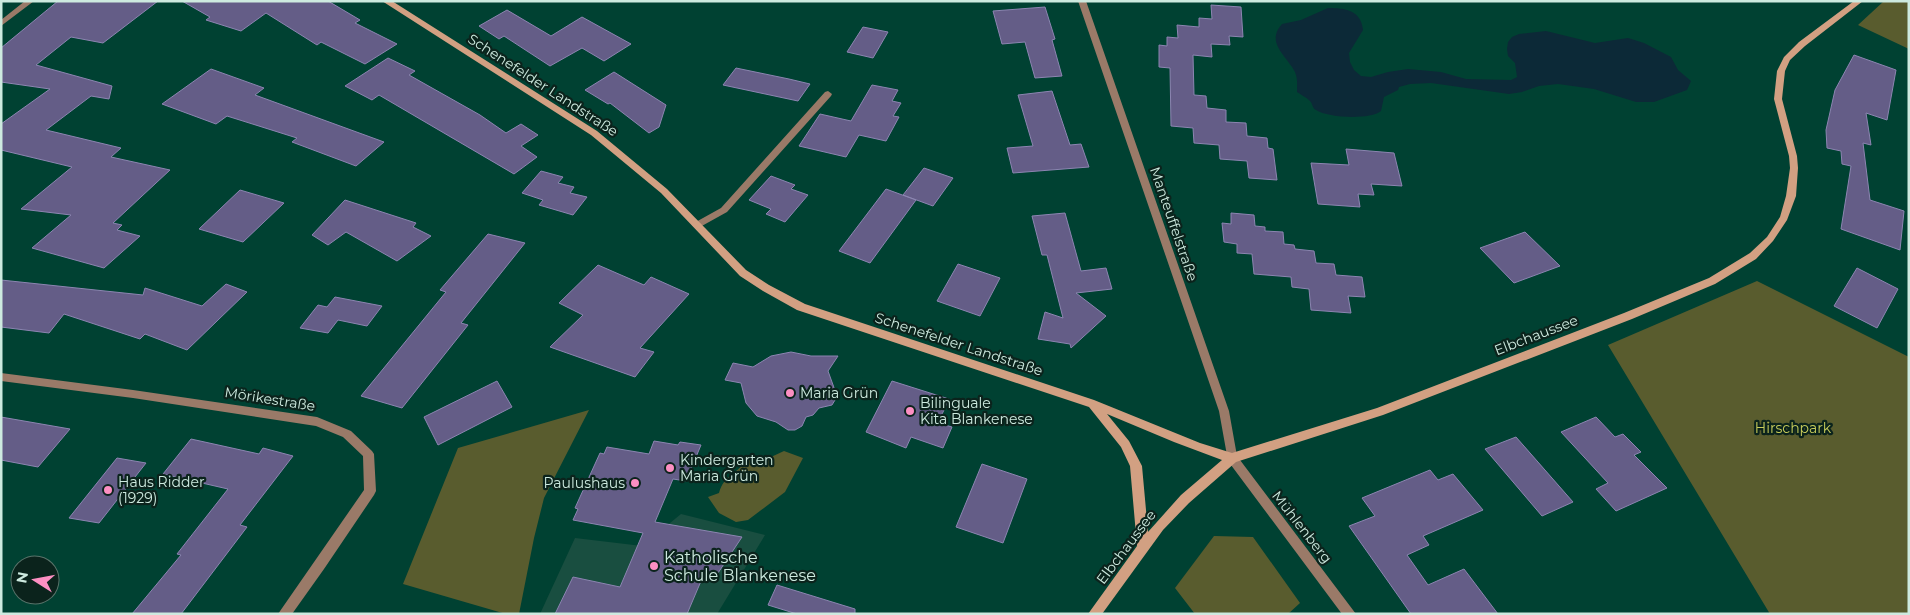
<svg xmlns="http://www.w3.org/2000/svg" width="1910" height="615" font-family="Montserrat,sans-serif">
	<rect width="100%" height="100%" fill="#004132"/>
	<!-- built -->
	<path fill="#194e40" d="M 681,514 L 765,535 L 717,614 L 540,614 L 575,538 L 642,546 Z"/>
	<!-- green -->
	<path fill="#595c2e" d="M 1884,1 L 1909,1 L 1909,49 L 1858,25 Z
		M 1757,281 L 1909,357 L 1909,614 L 1770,614 L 1608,345 Z
		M 589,410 L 544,498 L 534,538 L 519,614 L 506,614 L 403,584 L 458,448 Z
		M 784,451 L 803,458 L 785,492 L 748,520 L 736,522 L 719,513 L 708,497 L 719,493 C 724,474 739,474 746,459 L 771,457 Z
		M 1214,536 L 1253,537 L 1300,603 L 1288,614 L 1195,614 L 1175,588 Z"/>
	<!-- water -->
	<path fill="#0c2937" d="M 1328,8 C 1345,8 1361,10 1363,30 L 1349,53 L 1350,62 L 1354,70 L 1361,76 L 1371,77 L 1388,72 L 1408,69 L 1441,72 L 1466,79 L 1511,80 L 1517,77 L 1515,63 L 1508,56 L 1507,49 L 1508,42 L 1512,37 L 1519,34 L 1546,31 L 1595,43 L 1628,38 L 1644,43 L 1671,57 L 1678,70 L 1691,81 L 1687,90 L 1654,102 L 1636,102 L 1594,89 L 1558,84 L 1539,86 L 1522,92 L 1509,94 L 1431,83 L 1410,84 L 1399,87 L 1398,90 L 1384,97 L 1381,111 C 1370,120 1328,118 1316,110 C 1312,108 1313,104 1310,101 C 1306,97 1301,95 1297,92 C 1297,85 1298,80 1295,72 C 1287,56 1265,43 1282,24 L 1301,20 Z"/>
	<!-- building -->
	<path fill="#645d87" stroke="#8c85b1" d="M 58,1 L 158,1 L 103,43 L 71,37 L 36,65 L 112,86 L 109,99 L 91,96 L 46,130 L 121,148 L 111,157 L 170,170 L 113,223 L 122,225 L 117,230 L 140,236 L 104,268 L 32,248 L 71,215 L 21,209 L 72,167 L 1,150 L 1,124 L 50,89 L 1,82 L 1,48 Z
		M 182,1 L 328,1 L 360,20 L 355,23 L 397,44 L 365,64 L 321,42 L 317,45 L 266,13 L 241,31 L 206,20 L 210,17 Z
		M 1211,5 L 1241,7 L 1243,37 L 1229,36 L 1230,45 L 1211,44 L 1212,57 L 1193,55 L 1194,95 L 1206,96 L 1207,108 L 1226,110 L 1226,122 L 1246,123 L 1247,136 L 1267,138 L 1268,148 L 1273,149 L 1277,180 L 1249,178 L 1247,161 L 1220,159 L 1219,145 L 1194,143 L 1193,128 L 1171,126 L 1170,68 L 1159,67 L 1159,45 L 1167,46 L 1167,37 L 1178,38 L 1177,25 L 1199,27 L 1199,18 L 1212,19 Z
		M 1045,7 L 1055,39 L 1052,40 L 1062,76 L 1035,78 L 1025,42 L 1002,44 L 993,11 Z
		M 507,10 L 551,36 L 582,17 L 631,44 L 604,61 L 582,48 L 550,66 L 504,36 L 499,39 L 479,26 Z
		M 863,27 L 888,32 L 873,58 L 847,52 Z
		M 1854,55 L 1896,70 L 1887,120 L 1866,113 L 1871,145 L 1863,143 L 1870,200 L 1904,211 L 1900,250 L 1841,229 L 1851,166 L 1842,164 L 1841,151 L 1827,148 L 1826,130 L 1835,90 Z
		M 388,58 L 415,71 L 409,75 L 480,115 L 506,133 L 521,124 L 538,135 L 521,146 L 537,157 L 514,174 L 379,95 L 372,100 L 345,86 Z
		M 736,68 L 789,79 L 810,84 L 798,101 L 723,85 Z
		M 211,69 L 264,88 L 255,95 L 384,142 L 356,166 L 292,142 L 297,138 L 227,116 L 216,124 L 162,104 Z
		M 614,72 L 666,105 L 659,127 L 649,133 L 610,103 L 608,104 L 585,90 Z
		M 872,85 L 898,90 L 892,101 L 901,103 L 893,116 L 899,117 L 886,141 L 859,135 L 846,157 L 799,146 L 820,114 L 851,121 Z
		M 1052,91 L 1070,145 L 1081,144 L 1089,167 L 1013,173 L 1007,148 L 1033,146 L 1018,95 Z
		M 1346,149 L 1394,153 L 1402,186 L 1371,184 L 1374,195 L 1358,194 L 1360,207 L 1318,204 L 1311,163 L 1349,165 Z
		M 924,168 L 953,178 L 933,206 L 903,195 Z
		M 541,171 L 563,177 L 558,183 L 574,187 L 570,193 L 587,197 L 573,215 L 539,205 L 543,200 L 522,193 Z
		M 771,176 L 795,185 L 791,189 L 808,195 L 785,222 L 766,214 L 771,209 L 749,200 Z
		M 886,189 L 916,200 L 870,263 L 839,251 Z
		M 240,190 L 284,203 L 243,242 L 199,229 Z
		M 345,200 L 416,223 L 413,227 L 431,236 L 397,261 L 346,232 L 328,245 L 312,235 Z
		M 1065,213 L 1081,271 L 1106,268 L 1112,289 L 1076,293 L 1106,316 L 1071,348 L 1070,344 L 1038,339 L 1045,312 L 1063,318 L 1047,255 L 1042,255 L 1032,216 Z
		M 1231,213 L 1254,215 L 1255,226 L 1265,227 L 1265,231 L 1283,232 L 1284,244 L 1294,245 L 1295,249 L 1314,251 L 1316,263 L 1334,264 L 1336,275 L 1362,277 L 1365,297 L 1348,296 L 1351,313 L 1311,310 L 1309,289 L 1292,287 L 1291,277 L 1254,274 L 1252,254 L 1237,253 L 1237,244 L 1224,242 L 1222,223 L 1231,224 Z
		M 1525,232 L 1560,266 L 1514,283 L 1480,248 Z
		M 488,234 L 525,243 L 461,323 L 468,325 L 402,408 L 361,396 L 446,292 L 440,290 Z
		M 958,264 L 1000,278 L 980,316 L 937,301 Z
		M 598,265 L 644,285 L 651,277 L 689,294 L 640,348 L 654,352 L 635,377 L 550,347 L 583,315 L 559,303 Z
		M 1857,268 L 1898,289 L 1877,328 L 1834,306 Z
		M 1,280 L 143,295 L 145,288 L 202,306 L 226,284 L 247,292 L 187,350 L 145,334 L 140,339 L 64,314 L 49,333 L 1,327 Z
		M 335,297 L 382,306 L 367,326 L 338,320 L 328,333 L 300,328 L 318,305 L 327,307 Z
		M 791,352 L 811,356 L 838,356 L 828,371 L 837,396 L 835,400 L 832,405 L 819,408 L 813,415 L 806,417 L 802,426 L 795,430 L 788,430 L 776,422 L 757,416 L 746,403 L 741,383 L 725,380 L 733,363 L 753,367 L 771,356 Z
		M 497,381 L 512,407 L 438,445 L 424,417 Z
		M 892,381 L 949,399 L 938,423 L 952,427 L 943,448 L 911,437 L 906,448 L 866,432 Z
		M 1,417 L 70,429 L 38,467 L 1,460 Z
		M 1596,417 L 1615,437 L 1623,434 L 1641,452 L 1634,455 L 1667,488 L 1616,511 L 1596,489 L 1608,483 L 1561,432 Z
		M 1516,437 L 1573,502 L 1542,516 L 1485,449 Z
		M 191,439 L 259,454 L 263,448 L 293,456 L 240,525 L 247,527 L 181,614 L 132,614 L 181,555 L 177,554 L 228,489 L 163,474 Z
		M 654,441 L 678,445 L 680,442 L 701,445 L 686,481 L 673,479 L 655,522 L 742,537 L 716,576 L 704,574 L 687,614 L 555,614 L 573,577 L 620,587 L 643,533 L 573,520 L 578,509 L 575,508 L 600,453 L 604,454 L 607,447 L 649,454 Z
		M 117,458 L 146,463 L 99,523 L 69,518 Z
		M 982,464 L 1027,479 L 1003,543 L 956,527 Z
		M 1430,470 L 1438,480 L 1453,474 L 1483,510 L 1423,536 L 1429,545 L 1407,555 L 1428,585 L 1464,569 L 1498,614 L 1411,614 L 1349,526 L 1375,516 L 1362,498 Z
		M 777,585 L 855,609 L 855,614 L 797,614 L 768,605 Z"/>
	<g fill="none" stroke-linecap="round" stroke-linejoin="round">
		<!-- minor -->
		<path fill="#9a7a68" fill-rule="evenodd" d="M 25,1 L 34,1 L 1,26 L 1,20 Z
			M 1078,1 L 1086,1 L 1229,411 L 1237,456 L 1356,614 L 1342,614 L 1228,461 L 1219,411 Z
			M 828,91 L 832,94 L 831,96 L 727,212 L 700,227 L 694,227 L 692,225 L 694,223 L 721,208 L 825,92 Z
			M 1,373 L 133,390 L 317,417 L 351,431 L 372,451 L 374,454 L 376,491 L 374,495 L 324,569 L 292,614 L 278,614 L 364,490 L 363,456 L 343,437 L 316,426 L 133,398 L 1,381 Z"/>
		<!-- secondary -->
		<path fill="#d2a082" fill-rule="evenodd" d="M 382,1 L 392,1 L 597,131 L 667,189 L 746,270 L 769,285 L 805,304 L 1094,400 L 1200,443 L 1232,453 L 1377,408 L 1624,313 L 1709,278 L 1750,253 L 1767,237 L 1780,217 L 1786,196 L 1790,168 L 1789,156 L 1774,99 L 1777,71 L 1784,57 L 1799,42 L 1854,1 L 1863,1 L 1805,46 L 1790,60 L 1785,71 L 1782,99 L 1797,156 L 1798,168 L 1796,196 L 1787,220 L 1773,241 L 1756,259 L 1715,284 L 1632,319 L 1383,415 L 1236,462 L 1189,503 L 1163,530 L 1102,614 L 1088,614 L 1137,546 L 1130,466 L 1121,447 L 1089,407 L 797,310 L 763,291 L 740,276 L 661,193 L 591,135 ZM 1107,414 L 1174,442 L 1222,460 L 1181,495 L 1148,532 L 1142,466 L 1129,441 Z"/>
	</g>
	<!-- markers -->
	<g fill="#fc8fc2" stroke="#0b231c" stroke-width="2">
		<circle cx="790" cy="393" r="5"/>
		<circle cx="910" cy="411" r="5"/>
		<circle cx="670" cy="468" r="5"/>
		<circle cx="635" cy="483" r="5"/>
		<circle cx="108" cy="490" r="5"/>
		<circle cx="654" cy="566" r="5"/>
	</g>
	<g text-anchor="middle" stroke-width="4.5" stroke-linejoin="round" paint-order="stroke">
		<!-- street labels -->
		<g font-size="14" fill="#cdeadf" stroke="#0b231c">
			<text transform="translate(543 85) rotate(33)" y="5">Schenefelder Landstraße</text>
			<text transform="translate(1174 224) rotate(71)" y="5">Manteuffelstraße</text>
			<text transform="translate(1536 335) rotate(-21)" y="5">Elbchaussee</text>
			<text transform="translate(959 344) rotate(18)" y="5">Schenefelder Landstraße</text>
			<text transform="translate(270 399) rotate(9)" y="5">Mörikestraße</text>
			<text transform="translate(1302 527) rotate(52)" y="5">Mühlenberg</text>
			<text transform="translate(1126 547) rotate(-53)" y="5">Elbchaussee</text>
		</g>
		<!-- poi labels -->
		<g font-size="14" fill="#cdeadf" stroke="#0b231c" text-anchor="start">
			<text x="800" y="398">Maria Grün</text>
			<text x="920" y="408">Bilinguale<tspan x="920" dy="16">Kita Blankenese</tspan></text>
			<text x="680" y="465">Kindergarten<tspan x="680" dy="16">Maria Grün</tspan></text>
			<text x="118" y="487">Haus Ridder<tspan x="118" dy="16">(1929)</tspan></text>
			<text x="625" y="488" text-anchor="end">Paulushaus</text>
		</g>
		<!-- park labels -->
		<g font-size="14" fill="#c7cc5b" stroke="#0b231c">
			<text x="1793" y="433">Hirschpark</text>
		</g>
		<!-- near-poi labels -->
		<g font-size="16" fill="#cdeadf" stroke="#0b231c" text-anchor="start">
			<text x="664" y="563">Katholische<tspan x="664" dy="18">Schule Blankenese</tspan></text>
		</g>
	</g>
	<!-- border -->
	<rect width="1910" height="615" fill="none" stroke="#cdeadf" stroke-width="5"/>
	<!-- north arrow -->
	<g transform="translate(35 580) rotate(281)"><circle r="24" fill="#0b231c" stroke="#59736a"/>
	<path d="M0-4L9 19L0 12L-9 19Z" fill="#fc8fc2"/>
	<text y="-8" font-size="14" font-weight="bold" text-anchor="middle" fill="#cdeadf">N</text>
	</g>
</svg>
